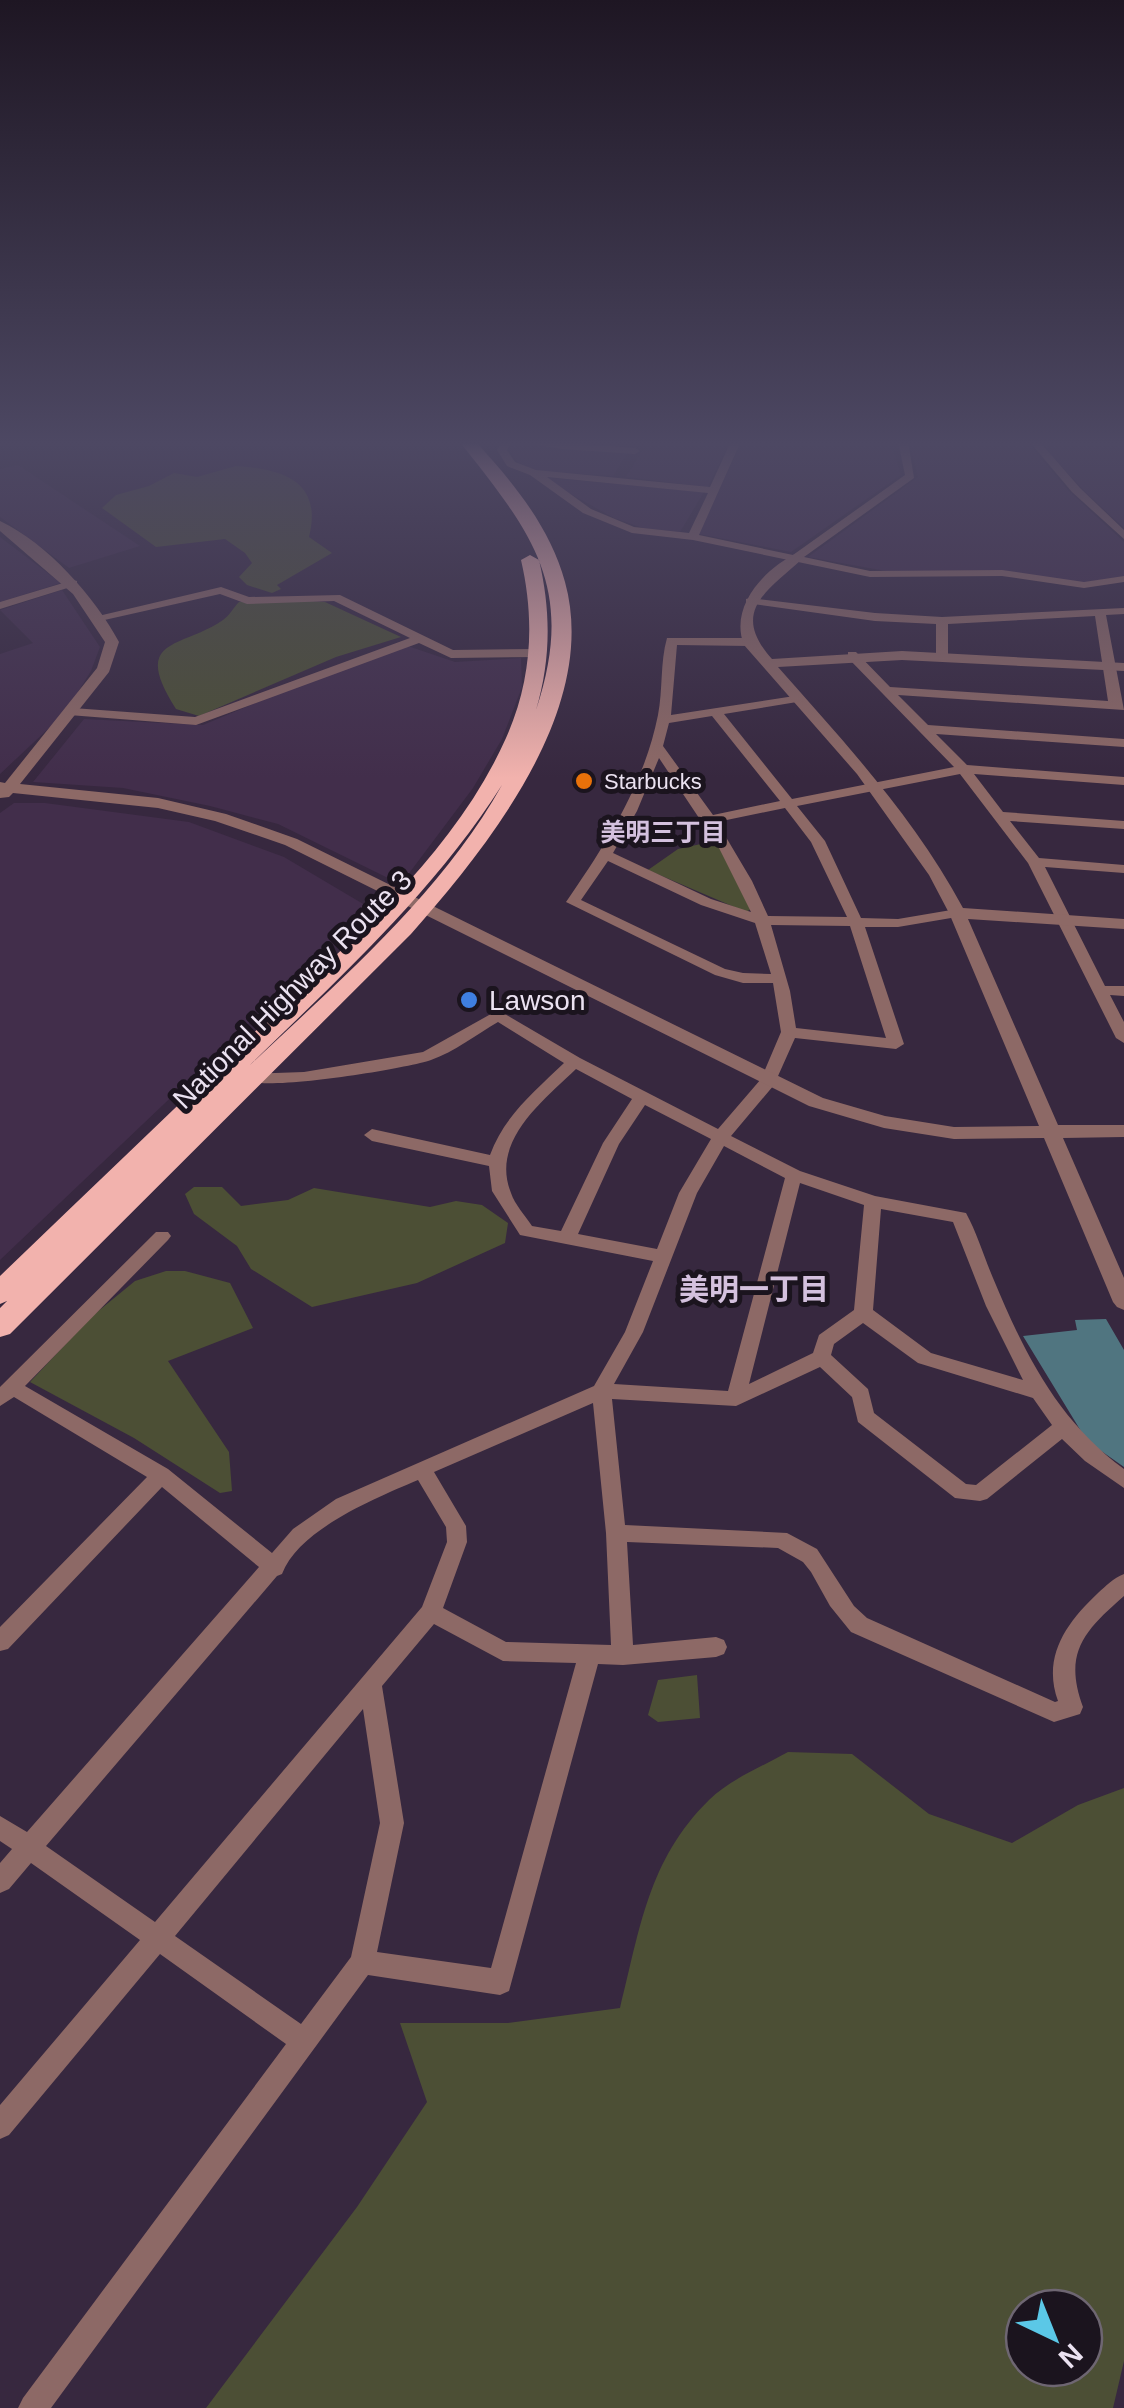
<svg xmlns="http://www.w3.org/2000/svg" width="1124" height="2408" font-family="Arial,'Noto Sans JP',sans-serif">
	<rect width="100%" height="100%" fill="#37283f"/>
	<!-- built -->
	<path fill="#422e4b" d="M 648,441 L 730,441 L 708,487 L 626,477 Z
		M 742,441 L 890,441 L 901,475 L 791,552 L 699,534 Z
		M 909,441 L 1026,441 L 1068,490 L 1124,542 L 1124,576 L 1081,583 L 990,570 L 902,574 L 808,557 L 918,477 Z
		M 1039,441 L 1124,441 L 1124,528 L 1085,492 Z
		M 513,442 L 628,452 L 613,476 L 539,471 L 518,463 L 508,449 Z
		M 18,465 L 140,546 L 69,568 L 0,517 L 0,469 Z
		M 540,477 L 704,492 L 680,532 L 643,528 L 614,518 Z
		M 0,537 L 61,583 L 0,602 Z
		M 62,590 L 100,647 L 91,671 L 65,713 L 0,774 L 0,654 L 33,643 L 0,610 Z
		M 399,643 L 455,662 L 521,658 L 522,687 L 502,739 L 473,788 L 407,876 L 388,878 L 278,824 L 210,806 L 123,788 L 33,782 L 84,719 L 203,725 Z
		M 14,803 L 45,803 L 189,822 L 284,857 L 370,908 L 0,1260 L 0,813 Z"/>
	<!-- green -->
	<path fill="#4c4f35" fill-rule="evenodd" d="M 236,466 C 283,469 323,481 309,537 L 332,553 L 277,585 L 281,589 L 272,593 L 247,585 L 239,577 L 252,563 L 245,553 L 225,539 L 156,547 L 102,508 L 116,495 L 149,486 L 174,473 L 197,477 Z
		M 297,600 L 325,602 L 401,637 L 336,657 L 199,716 L 176,709 C 130,637 181,649 223,620 C 230,615 233,608 239,602 Z
		M 719,840 L 751,909 L 746,912 L 648,870 L 678,849 Z
		M 194,1187 L 222,1187 L 241,1206 L 288,1200 L 314,1188 L 430,1207 L 456,1201 L 482,1205 L 508,1223 L 505,1243 L 417,1283 L 312,1307 L 251,1269 L 237,1246 L 194,1214 L 185,1194 Z
		M 166,1271 L 185,1271 L 230,1283 L 253,1328 L 168,1361 L 229,1452 L 232,1491 L 220,1493 L 134,1438 L 30,1382 L 91,1317 L 135,1281 Z
		M 697,1675 L 700,1718 L 658,1722 L 648,1715 L 658,1680 Z
		M 788,1752 L 852,1754 L 929,1814 L 1012,1843 L 1078,1805 L 1124,1788 L 1124,2361 L 1113,2408 L 206,2408 L 357,2207 L 427,2102 L 400,2023 L 508,2023 L 620,2008 C 640,1929 648,1860 709,1800 C 729,1780 763,1766 788,1752 ZM 1024,2308 L 1084,2308 L 1084,2368 L 1024,2368 Z"/>
	<!-- water -->
	<path fill="#507580" d="M 1106,1319 L 1124,1350 L 1124,1467 L 1087,1441 L 1023,1336 L 1077,1330 L 1075,1320 Z"/>
	<g fill="none" stroke-linecap="round" stroke-linejoin="round">
		<!-- minor -->
		<path fill="#8d6966" fill-rule="evenodd" d="M 502,441 L 512,441 L 507,450 L 515,462 L 536,470 L 710,487 L 731,441 L 741,441 L 699,535 L 793,555 L 905,475 L 898,441 L 908,441 L 914,478 L 804,557 L 870,571 L 1002,570 L 1084,582 L 1124,576 L 1124,582 L 1084,588 L 1002,576 L 870,577 L 693,540 L 632,533 L 583,513 L 530,475 L 507,466 L 497,450 ZM 547,477 L 708,493 L 689,533 L 634,527 L 591,509 Z
			M 514,441 L 569,441 L 568,443 L 635,448 L 640,451 L 635,454 L 562,449 Z
			M 1029,441 L 1039,441 L 1080,488 L 1124,530 L 1124,539 L 1072,492 Z
			M 73,580 L 77,581 L 77,585 L 0,609 L 0,602 Z
			M 221,587 L 249,597 L 340,595 L 453,650 L 539,649 L 545,653 L 539,657 L 451,658 L 419,643 L 196,725 L 69,715 L 67,712 L 73,708 L 195,717 L 410,638 L 334,601 L 247,604 L 220,594 L 100,621 L 94,617 Z
			M 750,598 L 875,613 L 942,617 L 1124,608 L 1124,614 L 1106,615 L 1124,710 L 898,695 L 928,725 L 1124,739 L 1124,747 L 936,734 L 967,765 L 1124,777 L 1124,785 L 974,774 L 1003,812 L 1124,821 L 1124,829 L 1010,821 L 1039,858 L 1124,865 L 1124,873 L 1045,867 L 1105,986 L 1124,986 L 1124,996 L 1110,995 L 1124,1022 L 1124,1043 L 1116,1038 L 1028,863 L 960,774 L 797,806 L 825,841 L 861,918 L 898,919 L 957,909 L 964,913 L 957,917 L 898,927 L 865,927 L 904,1044 L 896,1049 L 795,1038 L 774,1085 L 731,1136 L 800,1171 L 875,1196 L 966,1213 C 977,1233 984,1257 993,1278 C 1024,1353 1058,1421 1124,1469 L 1124,1488 L 1085,1461 L 1062,1439 L 987,1499 L 980,1501 L 955,1498 L 858,1422 L 852,1397 L 820,1367 L 736,1406 L 612,1399 L 625,1525 L 787,1533 L 817,1549 L 854,1606 L 867,1618 L 1055,1702 L 1058,1701 C 1042,1657 1066,1623 1098,1593 C 1106,1586 1113,1578 1124,1574 L 1124,1596 C 1084,1631 1063,1653 1083,1707 L 1080,1714 L 1054,1722 L 851,1632 L 830,1606 L 811,1572 L 803,1562 L 778,1548 L 627,1542 L 633,1645 L 716,1637 L 724,1640 L 727,1647 L 724,1654 L 716,1657 L 623,1665 L 598,1664 L 509,1991 L 500,1995 L 368,1975 L 51,2408 L 18,2408 L 23,2398 L 286,2044 L 160,1954 L 9,2135 L 0,2139 L 0,2105 L 140,1940 L 31,1863 L 9,1889 L 0,1893 L 0,1863 L 12,1849 L 0,1841 L 0,1816 L 27,1832 L 259,1567 L 162,1487 L 8,1649 L 0,1651 L 0,1627 L 147,1477 L 14,1397 L 0,1406 L 0,1387 L 156,1232 L 168,1232 L 171,1236 L 168,1240 L 25,1386 L 168,1469 L 272,1553 L 293,1529 L 336,1499 L 594,1386 L 625,1332 L 653,1261 L 520,1235 L 492,1191 L 489,1166 L 372,1141 L 364,1135 L 372,1129 L 490,1155 C 504,1116 535,1091 564,1063 L 498,1022 C 477,1034 454,1052 431,1060 C 405,1069 258,1093 242,1079 L 250,1074 L 304,1072 L 423,1052 L 498,1010 L 580,1058 L 718,1129 L 761,1079 L 781,1032 L 773,983 L 743,983 L 715,975 L 566,902 C 606,844 644,785 658,715 C 663,690 660,662 667,638 L 749,638 L 755,642 L 749,646 L 677,645 L 671,715 L 801,695 L 801,701 L 797,702 L 724,714 L 792,799 L 954,767 L 848,658 L 848,652 L 856,652 L 890,687 L 1108,701 L 1095,616 L 948,624 L 948,655 L 942,659 L 936,655 L 936,624 L 875,621 L 746,603 L 746,599 ZM 712,716 L 780,801 L 713,815 L 663,746 L 669,723 ZM 659,758 L 719,848 L 751,912 L 711,899 L 613,853 L 637,811 ZM 785,808 L 811,842 L 847,917 L 768,916 L 752,881 L 717,822 ZM 608,861 L 701,905 L 755,923 L 771,974 L 743,973 L 725,969 L 581,900 ZM 771,925 L 850,926 L 886,1038 L 796,1028 L 790,991 ZM 576,1069 L 632,1099 L 603,1143 L 561,1231 L 532,1226 C 525,1215 515,1205 511,1193 C 490,1141 543,1101 576,1069 ZM 645,1105 L 711,1139 L 679,1193 L 657,1249 L 578,1234 L 619,1144 ZM 724,1146 L 785,1178 L 728,1391 L 614,1384 L 643,1332 L 697,1193 ZM 800,1183 L 864,1205 L 854,1310 L 819,1335 L 813,1353 L 749,1384 ZM 881,1209 L 953,1222 L 986,1306 L 1023,1380 L 931,1353 L 873,1310 ZM 863,1323 L 918,1363 L 1033,1398 L 1052,1425 L 976,1485 L 966,1484 L 874,1413 L 868,1389 L 831,1355 L 834,1344 ZM 593,1403 L 606,1533 L 611,1645 L 506,1642 L 443,1608 L 467,1542 L 466,1526 L 434,1472 ZM 418,1480 L 446,1527 L 447,1542 L 422,1607 L 155,1922 L 46,1846 L 277,1576 L 282,1574 C 299,1529 376,1498 418,1480 ZM 434,1624 L 503,1661 L 576,1663 L 491,1968 L 377,1952 L 404,1823 L 382,1686 ZM 363,1709 L 380,1823 L 351,1957 L 301,2024 L 175,1936 Z"/>
		<!-- tertiary -->
		<path fill="#8d6966" fill-rule="evenodd" d="M 0,521 C 47,543 95,597 119,642 L 109,672 L 20,784 L 158,798 L 226,814 L 297,839 L 823,1098 L 885,1116 L 954,1127 L 1039,1126 L 949,913 L 929,875 L 857,774 L 744,645 C 729,607 764,569 797,553 L 803,557 L 801,560 C 766,592 730,612 772,659 L 902,651 L 1124,663 L 1124,671 L 902,660 L 778,667 C 846,744 914,817 963,908 L 1124,919 L 1124,929 L 968,919 L 1058,1125 L 1124,1125 L 1124,1137 L 1063,1138 L 1124,1278 L 1124,1310 L 1117,1307 L 1113,1302 L 1044,1138 L 954,1139 L 884,1128 L 809,1106 L 285,845 L 215,821 L 158,808 L 13,793 L 9,797 L 0,798 L 0,782 L 5,783 L 97,668 L 105,642 L 73,594 L 0,531 Z"/>
		<!-- trunk -->
		<path fill="#f2b2ad" fill-rule="evenodd" d="M 459,441 L 475,441 C 513,482 550,527 565,582 C 600,709 488,846 411,934 L 10,1334 L 0,1337 L 0,1308 L 7,1301 L 0,1304 L 0,1276 C 87,1192 175,1108 263,1024 C 352,939 455,853 506,738 C 532,680 535,620 521,560 L 530,555 L 539,560 C 551,611 551,660 536,710 C 577,587 532,533 459,441 ZM 502,785 C 441,894 340,980 250,1065 C 340,977 434,892 502,785 Z"/>
	</g>
	<!-- sky -->
	<linearGradient id="sky" x2="0" y2="1"><stop stop-color="#1e1623"/><stop offset="0.57" stop-color="#4d4863"/><stop offset="1" stop-color="#4d4863" stop-opacity="0"/></linearGradient>
	<rect width="1124" height="778" fill="url(#sky)"/>
	<!-- markers -->
	<circle fill="#e8710a" stroke="#1b141e" stroke-width="4" cx="584" cy="781" r="10"/>
	<circle fill="#3f7fe0" stroke="#1b141e" stroke-width="4" cx="469" cy="1000" r="10"/>
	<g text-anchor="middle" stroke-width="10" stroke-linejoin="round" paint-order="stroke">
		<!-- far-poi labels -->
		<g font-size="22" fill="#ebe2f1" stroke="#1b141e" text-anchor="start">
			<text x="604" y="789">Starbucks</text>
		</g>
		<!-- far-neighbourhood labels -->
		<g font-size="25" font-weight="bold" fill="#d4c1de" stroke="#1b141e">
			<text x="663" y="841">美明三丁目</text>
		</g>
		<!-- street labels -->
		<g font-size="28" fill="#ebe2f1" stroke="#1b141e">
			<text transform="translate(292 989) rotate(-45)" y="10">National Highway Route 3</text>
		</g>
		<!-- poi labels -->
		<g font-size="28" fill="#ebe2f1" stroke="#1b141e" text-anchor="start">
			<text x="489" y="1010">Lawson</text>
		</g>
		<!-- neighbourhood labels -->
		<g font-size="30" font-weight="bold" fill="#d4c1de" stroke="#1b141e">
			<text x="754" y="1300">美明一丁目</text>
		</g>
	</g>
	<!-- north arrow -->
	<g transform="translate(1054 2338) rotate(137)"><circle r="48" fill="#1b141e" stroke="#6e6672" stroke-width="2.5"/>
	<path d="M0-8L18 38L0 25L-18 38Z" fill="#5bc8e7"/>
	<text y="-15" font-size="28" font-weight="bold" text-anchor="middle" fill="#ebe2f1">N</text>
	</g>
</svg>
